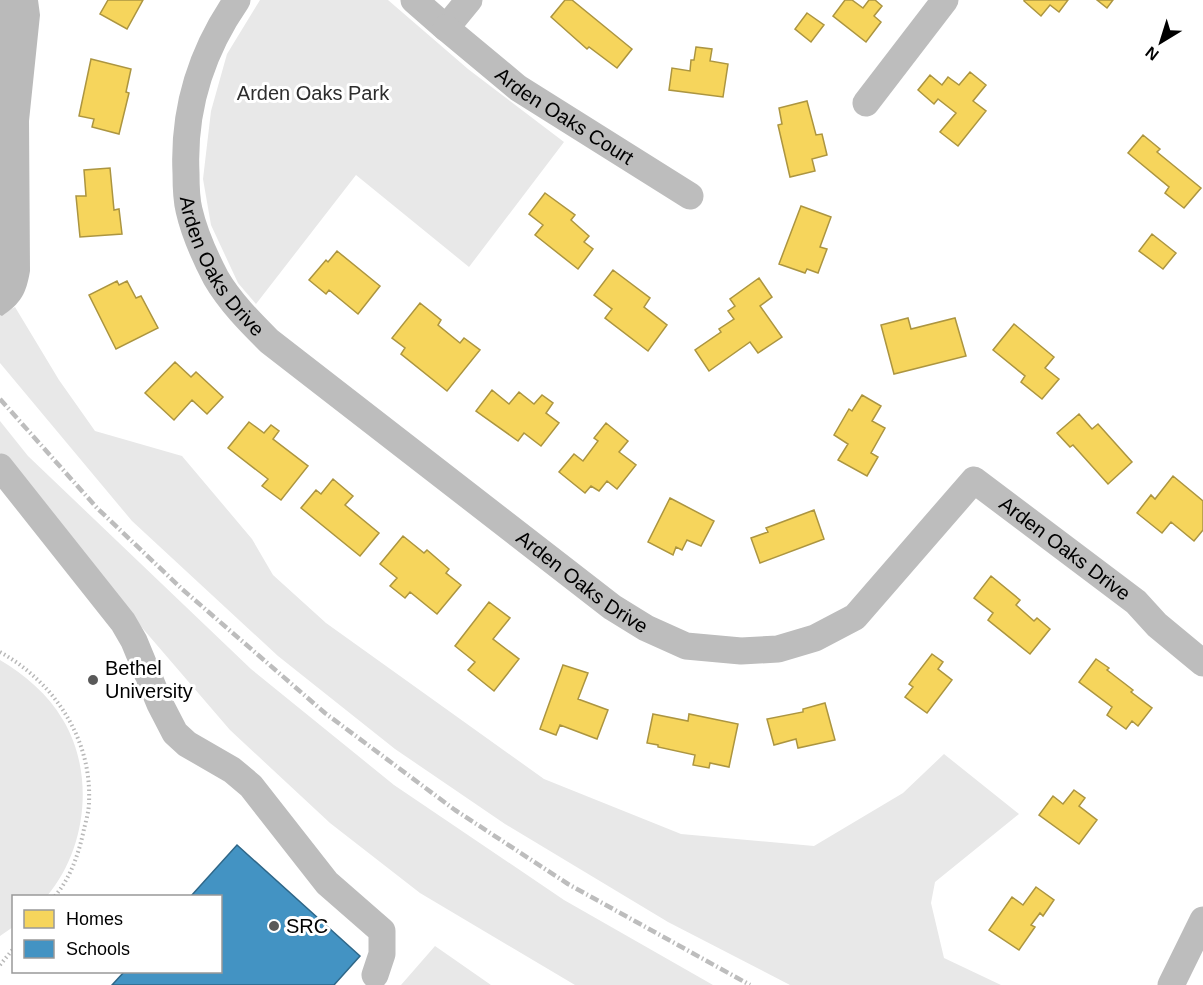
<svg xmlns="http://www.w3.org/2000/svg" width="1203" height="985" font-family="Helvetica,sans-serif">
	<rect width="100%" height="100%" fill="#fff"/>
	<!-- green -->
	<path fill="#e8e8e8" d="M 260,0 L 388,0 L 468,69 L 564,142 L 469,267 L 356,175 L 256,304 L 238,283 L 211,225 L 203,179 L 211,111 L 227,54 Z
		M 15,307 L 59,380 L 95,431 L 182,456 L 252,539 L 273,575 L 326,623 L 544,779 L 681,834 L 814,846 L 903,793 L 944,754 L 1019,814 L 935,882 L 931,903 L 944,958 L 1001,985 L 790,985 L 668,922 L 505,824 L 395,749 L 278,656 L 132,521 L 0,363 L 0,315 Z
		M 0,421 L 28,456 L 251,669 L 394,785 L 564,900 L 713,985 L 575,985 L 420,893 L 330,823 L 230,730 L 144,630 L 0,453 Z
		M 0,660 C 25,675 48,694 63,720 C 95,773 87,849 47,896 L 14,896 L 13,927 L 0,936 Z
		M 435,946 L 491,985 L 401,985 Z"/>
	<!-- water -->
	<path fill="#bababa" d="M 0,0 L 38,0 L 40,15 L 29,121 L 30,271 C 26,294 21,303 2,316 L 0,315 Z"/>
	<!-- homes -->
	<path fill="#f6d55c" stroke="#ac9540" stroke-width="1.5" d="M 108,0 L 143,0 L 127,29 L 100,14 Z
		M 565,0 L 572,0 L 632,49 L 617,68 L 589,47 L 587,49 L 551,17 Z
		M 845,0 L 852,0 L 863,8 L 869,0 L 875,0 L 882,6 L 874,16 L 881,22 L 866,42 L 833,16 Z
		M 1024,0 L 1068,0 L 1059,12 L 1050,5 L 1041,16 L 1024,1 Z
		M 1097,0 L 1113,0 L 1107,8 Z
		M 807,13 L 824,25 L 811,42 L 795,29 Z
		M 696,47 L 712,49 L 710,61 L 728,64 L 723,97 L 669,90 L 672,68 L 690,71 L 691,60 L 694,60 Z
		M 91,59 L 131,69 L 126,92 L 129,93 L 119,134 L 92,127 L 94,119 L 79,116 Z
		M 970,72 L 986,85 L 973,101 L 986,111 L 958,146 L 940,132 L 956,113 L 938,99 L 934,104 L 918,90 L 930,75 L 942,85 L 948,77 L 959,85 Z
		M 807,101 L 816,135 L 822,134 L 827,155 L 812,159 L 815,171 L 790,177 L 778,125 L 782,124 L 779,108 Z
		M 1143,135 L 1160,149 L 1157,152 L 1201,188 L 1184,208 L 1165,193 L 1169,187 L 1128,153 Z
		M 110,168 L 114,210 L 119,209 L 122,234 L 80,237 L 76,196 L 86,196 L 84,170 Z
		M 545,193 L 575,215 L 571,220 L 589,236 L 584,242 L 593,249 L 578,269 L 535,235 L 543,225 L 529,214 Z
		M 801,206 L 831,217 L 820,247 L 827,249 L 818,273 L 807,269 L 805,273 L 779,264 Z
		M 1152,234 L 1176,253 L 1163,269 L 1139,251 Z
		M 337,251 L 380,286 L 358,314 L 329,290 L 326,294 L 309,280 L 326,260 L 328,262 Z
		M 613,270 L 650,298 L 644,307 L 667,325 L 648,351 L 605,318 L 612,309 L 594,295 Z
		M 759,278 L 772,297 L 760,306 L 782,337 L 758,353 L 750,342 L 709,371 L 695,350 L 721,332 L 719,329 L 734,319 L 728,311 L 735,306 L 730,299 Z
		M 117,281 L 119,285 L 127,281 L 136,298 L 141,296 L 158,328 L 116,349 L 89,295 Z
		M 420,303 L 441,320 L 438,325 L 460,343 L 464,338 L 480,350 L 447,391 L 401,354 L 405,348 L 392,338 Z
		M 908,318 L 911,329 L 955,318 L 966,356 L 894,374 L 881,325 Z
		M 1014,324 L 1054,357 L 1045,368 L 1059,379 L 1042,399 L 1021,382 L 1025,376 L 993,350 Z
		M 175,362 L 191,377 L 196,372 L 223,397 L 207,414 L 192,400 L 174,420 L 145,393 Z
		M 492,390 L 509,404 L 519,392 L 534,404 L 542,395 L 553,403 L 546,413 L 559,423 L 541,446 L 524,433 L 518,441 L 476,411 Z
		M 862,395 L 881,406 L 872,421 L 885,428 L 871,453 L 878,457 L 867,476 L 838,460 L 848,444 L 834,435 L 849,409 L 852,411 Z
		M 1079,414 L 1092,429 L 1098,424 L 1132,462 L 1108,484 L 1073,445 L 1070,447 L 1057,433 Z
		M 249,422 L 264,433 L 271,425 L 279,431 L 273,439 L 308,466 L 281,500 L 262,486 L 268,479 L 228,448 Z
		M 606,423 L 628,441 L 619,452 L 636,465 L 617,489 L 607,481 L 599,491 L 591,486 L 585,493 L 559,472 L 574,454 L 583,461 L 598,441 L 594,438 Z
		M 1173,476 L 1203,501 L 1203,530 L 1194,541 L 1171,522 L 1162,533 L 1137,513 L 1151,495 L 1155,499 Z
		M 333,479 L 353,496 L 345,505 L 379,533 L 360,556 L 301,508 L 316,490 L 321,494 Z
		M 670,498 L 714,521 L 701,546 L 687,540 L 682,550 L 676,547 L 673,555 L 648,542 Z
		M 814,510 L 824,539 L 760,563 L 751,538 L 768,532 L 766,528 Z
		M 403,536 L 424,553 L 427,550 L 449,569 L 446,573 L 461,585 L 437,614 L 410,592 L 405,598 L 390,586 L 397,578 L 380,564 Z
		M 991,576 L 1020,600 L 1016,605 L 1034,621 L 1037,618 L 1050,629 L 1030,654 L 988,620 L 993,613 L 974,598 Z
		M 489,602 L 510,618 L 493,639 L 519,659 L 494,691 L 468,670 L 475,662 L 455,646 Z
		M 932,654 L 943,662 L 938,669 L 952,680 L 927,713 L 905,697 L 913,687 L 909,684 Z
		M 1096,659 L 1109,668 L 1107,670 L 1133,690 L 1131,692 L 1152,708 L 1138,726 L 1132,721 L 1126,729 L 1107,715 L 1112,707 L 1079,682 Z
		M 563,665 L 588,673 L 578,699 L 608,710 L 597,739 L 560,725 L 556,735 L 540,729 Z
		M 825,703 L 835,740 L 798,748 L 796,739 L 774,745 L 767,719 L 803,712 L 803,709 Z
		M 653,714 L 688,721 L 689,714 L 738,724 L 729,767 L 710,763 L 709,768 L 693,765 L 695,755 L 658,747 L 658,745 L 647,743 Z
		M 1074,790 L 1085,798 L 1079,806 L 1097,820 L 1079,844 L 1039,815 L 1053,796 L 1063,804 Z
		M 1036,887 L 1054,900 L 1043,916 L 1040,913 L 1031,925 L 1035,927 L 1019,950 L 989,930 L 1012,897 L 1023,905 Z"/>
	<!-- schools -->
	<path fill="#4393c3" stroke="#2f6788" stroke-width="1.5" d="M 237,845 L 360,956 L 334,985 L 112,985 L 124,972 L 220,972 L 220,896 L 191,896 Z"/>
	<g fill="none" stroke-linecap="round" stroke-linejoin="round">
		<!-- path -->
		<path stroke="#b8b8b8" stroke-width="4" stroke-dasharray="1.5 3" stroke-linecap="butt" d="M 0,652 C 54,682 92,739 89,802 C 89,811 86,821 84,829 C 79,853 71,877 55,896
			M 0,965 L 14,948"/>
		<!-- minor -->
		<g stroke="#bdbdbd" stroke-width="27">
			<path id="s1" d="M 237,0 C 201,52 183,110 186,173 C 186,185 186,198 189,210 C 194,232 205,257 216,278 C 230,302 250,322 269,341 L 612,607 L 646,628 L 686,646 L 741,651 L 778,649 L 815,638 L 855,617 L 974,480 L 1136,602 L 1157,625 L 1203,663"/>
			<path d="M 414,0 L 446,28 L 469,0"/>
			<path id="s2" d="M 446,28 L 518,88 L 690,196"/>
			<path d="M 866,103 L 945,0"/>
			<path d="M 0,467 L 123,622 L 134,641 L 160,704 L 175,733 L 187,744 L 232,770 L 251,786 L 327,883 L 382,931 L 382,954 L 375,975"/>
			<path d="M 1171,985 L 1203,920"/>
		</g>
		<!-- rail -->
		<path stroke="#bdbdbd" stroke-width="4.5" stroke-dasharray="9 3 1.5 3" stroke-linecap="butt" d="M 0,399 L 97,508 L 182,589 L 325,713 L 455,810 L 568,884 L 750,985"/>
	</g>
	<!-- markers -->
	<g fill="#595959" stroke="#fff" stroke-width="2">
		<circle cx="93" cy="680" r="6"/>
		<circle cx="274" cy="926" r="6"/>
	</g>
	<g text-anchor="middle" stroke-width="6" stroke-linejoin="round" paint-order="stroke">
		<!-- park labels -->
		<g font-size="20" fill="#2d2d2d" stroke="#fff">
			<text x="313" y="100">Arden Oaks Park</text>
		</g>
		<!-- street labels -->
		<g font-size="20" fill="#000" stroke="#fff">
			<text dy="7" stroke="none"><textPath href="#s2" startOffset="148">Arden Oaks Court</textPath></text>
			<text dy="7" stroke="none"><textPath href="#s1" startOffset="286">Arden Oaks Drive</textPath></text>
			<text dy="7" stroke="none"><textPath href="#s1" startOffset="1366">Arden Oaks Drive</textPath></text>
			<text dy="7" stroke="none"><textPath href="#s1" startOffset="772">Arden Oaks Drive</textPath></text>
		</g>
		<!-- poi labels -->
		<g font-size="20" fill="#000" stroke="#fff" text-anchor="start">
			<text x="105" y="675">Bethel<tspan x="105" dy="23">University</tspan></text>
			<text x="286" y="933">SRC</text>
		</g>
	</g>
	<!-- legend -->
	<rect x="12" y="895" width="210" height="78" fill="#ffffff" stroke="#999999" stroke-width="1.5"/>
	<rect x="24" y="910" width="30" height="18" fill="#f6d55c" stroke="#999999" stroke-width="1.5"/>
	<text x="66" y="925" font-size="18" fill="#000000">Homes</text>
	<rect x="24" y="940" width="30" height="18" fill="#4393c3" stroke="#999999" stroke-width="1.5"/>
	<text x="66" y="955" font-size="18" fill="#000000">Schools</text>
	<!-- north arrow -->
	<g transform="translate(1161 42) rotate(218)" stroke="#ffffff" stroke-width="4.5" paint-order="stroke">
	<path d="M0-4.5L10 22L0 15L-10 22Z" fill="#000000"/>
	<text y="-9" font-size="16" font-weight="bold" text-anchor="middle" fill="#000000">N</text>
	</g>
</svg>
